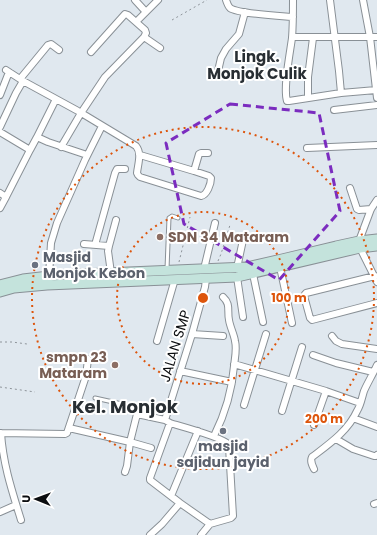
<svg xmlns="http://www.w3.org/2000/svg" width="377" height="535" font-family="Poppins,sans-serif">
	<rect width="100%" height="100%" fill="#e0e8ef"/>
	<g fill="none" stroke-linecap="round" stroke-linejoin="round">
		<!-- lane casing -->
		<g stroke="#899096" stroke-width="5">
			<path id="lane" d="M 167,269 L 169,218 L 172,216 L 178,218
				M 95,398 L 131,406 L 137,414"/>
		</g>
		<!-- street casing -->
		<g stroke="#899096" stroke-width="8">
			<path id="street" d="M 135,0 L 146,12
				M 226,0 C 227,3 228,6 230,8 C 238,14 281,16 293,17
				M 293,0 C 293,13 293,25 292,38 C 290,53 283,88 287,101 L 289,101 L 341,93 L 376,90
				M 330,0 L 339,71 L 341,93
				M 363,0 L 370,37 L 377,98
				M 136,22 L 158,0
				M 144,37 L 160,48
				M 292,37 L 377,37
				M 6,70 L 23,81 L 78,111 L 136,146 C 142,153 138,164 137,173 L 138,175 L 140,177 L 201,196 C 207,195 211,184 211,178 L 209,176 L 194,171 L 140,155
				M 218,71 L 221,58 L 226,49 L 239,34 L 245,12
				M 20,79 L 48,45 L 51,44 L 59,50
				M 0,95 L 9,72
				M 308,98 L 308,77 L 313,38
				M 334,110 L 377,105
				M 0,127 L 16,93 L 23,81
				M 0,132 L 30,150 L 37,137 L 48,142 L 87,155
				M 37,137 L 56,99
				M 61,147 L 81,113 L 105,77 L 144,37 L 146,33 L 145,30 L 128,15 L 125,14 L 91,52
				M 307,148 L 377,145
				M 194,171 L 199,154 L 201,153 L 208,153
				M 350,188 L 357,209 L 359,210 L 371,209
				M 0,193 L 6,197 L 0,208
				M 6,197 L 30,150
				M 359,241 L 371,209 L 377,200
				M 84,244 L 109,246
				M 95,245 L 115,173 L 117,169 L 125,169
				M 360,248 L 377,282
				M 280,267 L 292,323
				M 237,268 L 243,240
				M 204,269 L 215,223
				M 111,273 L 108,251 L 109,246 L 116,220
				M 253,274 L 263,322
				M 49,276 L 51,243 L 57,223 L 85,160 L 102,126
				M 375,276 L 306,293 L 305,294 L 304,296 L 310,318 L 312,320 L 377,303
				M 237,277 L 243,317
				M 192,334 L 223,336
				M 332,336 L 336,341 L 342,344 L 377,349
				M 157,341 L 175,279
				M 313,355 L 336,363 L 373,372
				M 234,364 L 326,391 L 360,403
				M 180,371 L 232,382
				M 244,405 L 266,334
				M 282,411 L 302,347
				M 353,418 L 377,427
				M 165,420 L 192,334 L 205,287 L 206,279
				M 170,423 L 150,478 L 150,480 L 180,503 L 210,524
				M 314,425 L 326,391
				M 69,428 L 130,442 L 137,414 L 165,420 L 170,423 C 180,426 222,437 228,444 C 229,445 229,446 229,447 L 233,516 L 231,518 L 210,524 L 201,535
				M 0,433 L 65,434 L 67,433 L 86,376 L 88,359
				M 1,433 C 3,464 12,491 21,520
				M 214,436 C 225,414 232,391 234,366 C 235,357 237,349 235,341 C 234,334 230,327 229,320 C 227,311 231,304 223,297
				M 336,439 L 353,449 L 374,456 L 376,456 L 377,455
				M 314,469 C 312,465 310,461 312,457 C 329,444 348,431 357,411 C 361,405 362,397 364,391 C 368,382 373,374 377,365
				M 125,472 L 127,466 L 130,442 L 151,448
				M 171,496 L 198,431
				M 374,504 L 377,503
				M 0,512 L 16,505
				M 150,535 L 162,524 L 180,503"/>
		</g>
		<!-- secondary casing -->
		<g stroke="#899096" stroke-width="11">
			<path id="secondary" d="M 0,285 L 23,279 L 58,275 L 247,267 L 282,259 L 336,246 L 359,241 L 377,239
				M 0,292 L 14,288 L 47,285 L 237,277 L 360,248 L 377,246"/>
		</g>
		<!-- path -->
		<path stroke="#8e949a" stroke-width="1" stroke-dasharray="2 3" stroke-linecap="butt" d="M 172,20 L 207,0
			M 218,261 L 221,254 L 230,225
			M 179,262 L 190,217
			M 0,342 L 12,342 L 27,344
			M 0,387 L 35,392"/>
		<!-- lane -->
		<use href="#lane" stroke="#fff" stroke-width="3"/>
		<!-- street -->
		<use href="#street" stroke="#fff" stroke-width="6"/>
		<!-- secondary -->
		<use href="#secondary" stroke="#c4e3dc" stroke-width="9"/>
	</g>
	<!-- marked area -->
	<path fill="none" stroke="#7b2cbf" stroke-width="3" stroke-dasharray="8 5" stroke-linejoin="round" d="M 230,104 L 319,113 L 340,211 L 279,280 L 184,224 L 166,143 Z"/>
	<!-- distance rings -->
	<g fill="none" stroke="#dd550c" stroke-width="2" stroke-dasharray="2 4">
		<circle cx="203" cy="298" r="86"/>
		<circle cx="203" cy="298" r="171"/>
	</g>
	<!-- markers -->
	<g fill="#8d6e63" stroke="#fff" stroke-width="1.5">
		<circle cx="160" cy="237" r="4"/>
		<circle cx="115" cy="365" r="4"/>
	</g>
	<g fill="#6b7280" stroke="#fff" stroke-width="1.5">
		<circle cx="35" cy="265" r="4"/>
		<circle cx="223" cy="431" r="4"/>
	</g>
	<g text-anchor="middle" stroke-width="4" stroke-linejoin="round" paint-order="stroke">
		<!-- education labels -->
		<g font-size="14" font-weight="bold" fill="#785e54" stroke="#fff" text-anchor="start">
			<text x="168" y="242">SDN 34 Mataram</text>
			<text x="107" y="362" text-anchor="end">smpn 23<tspan x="107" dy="16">Mataram</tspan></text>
		</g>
		<!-- worship labels -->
		<g font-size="14" font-weight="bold" fill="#5b616d" stroke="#fff" text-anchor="start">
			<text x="43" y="262">Masjid<tspan x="43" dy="16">Monjok Kebon</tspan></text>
			<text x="223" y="451" text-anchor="middle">masjid<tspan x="223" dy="16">sajidun jayid</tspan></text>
		</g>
		<!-- street labels -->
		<g font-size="14" fill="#0b0d10" stroke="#fff">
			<text transform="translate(175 346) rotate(-73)" y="5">JALAN SMP</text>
		</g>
		<!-- neighbourhood labels -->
		<g font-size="15" font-weight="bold" fill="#282e33" stroke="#fff">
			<text x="257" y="62">Lingk.<tspan x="257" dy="17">Monjok Culik</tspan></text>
		</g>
		<!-- district labels -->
		<g font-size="18" font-weight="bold" fill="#282e33" stroke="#fff">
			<text x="125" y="413">Kel. Monjok</text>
		</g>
	</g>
	<circle cx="203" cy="298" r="6" fill="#dd550c" stroke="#fff" stroke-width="2"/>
	<g font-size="12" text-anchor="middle" font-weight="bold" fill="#dd550c" stroke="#fff" stroke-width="4" stroke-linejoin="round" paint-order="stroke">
		<text x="289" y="302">100 m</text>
		<text x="324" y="423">200 m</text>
	</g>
	<!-- north arrow -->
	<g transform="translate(36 499) rotate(271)" stroke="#ffffff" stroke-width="3" paint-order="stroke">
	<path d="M0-3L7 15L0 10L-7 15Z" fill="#0b0d10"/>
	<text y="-6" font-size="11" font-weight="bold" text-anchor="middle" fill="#0b0d10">U</text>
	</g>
</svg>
